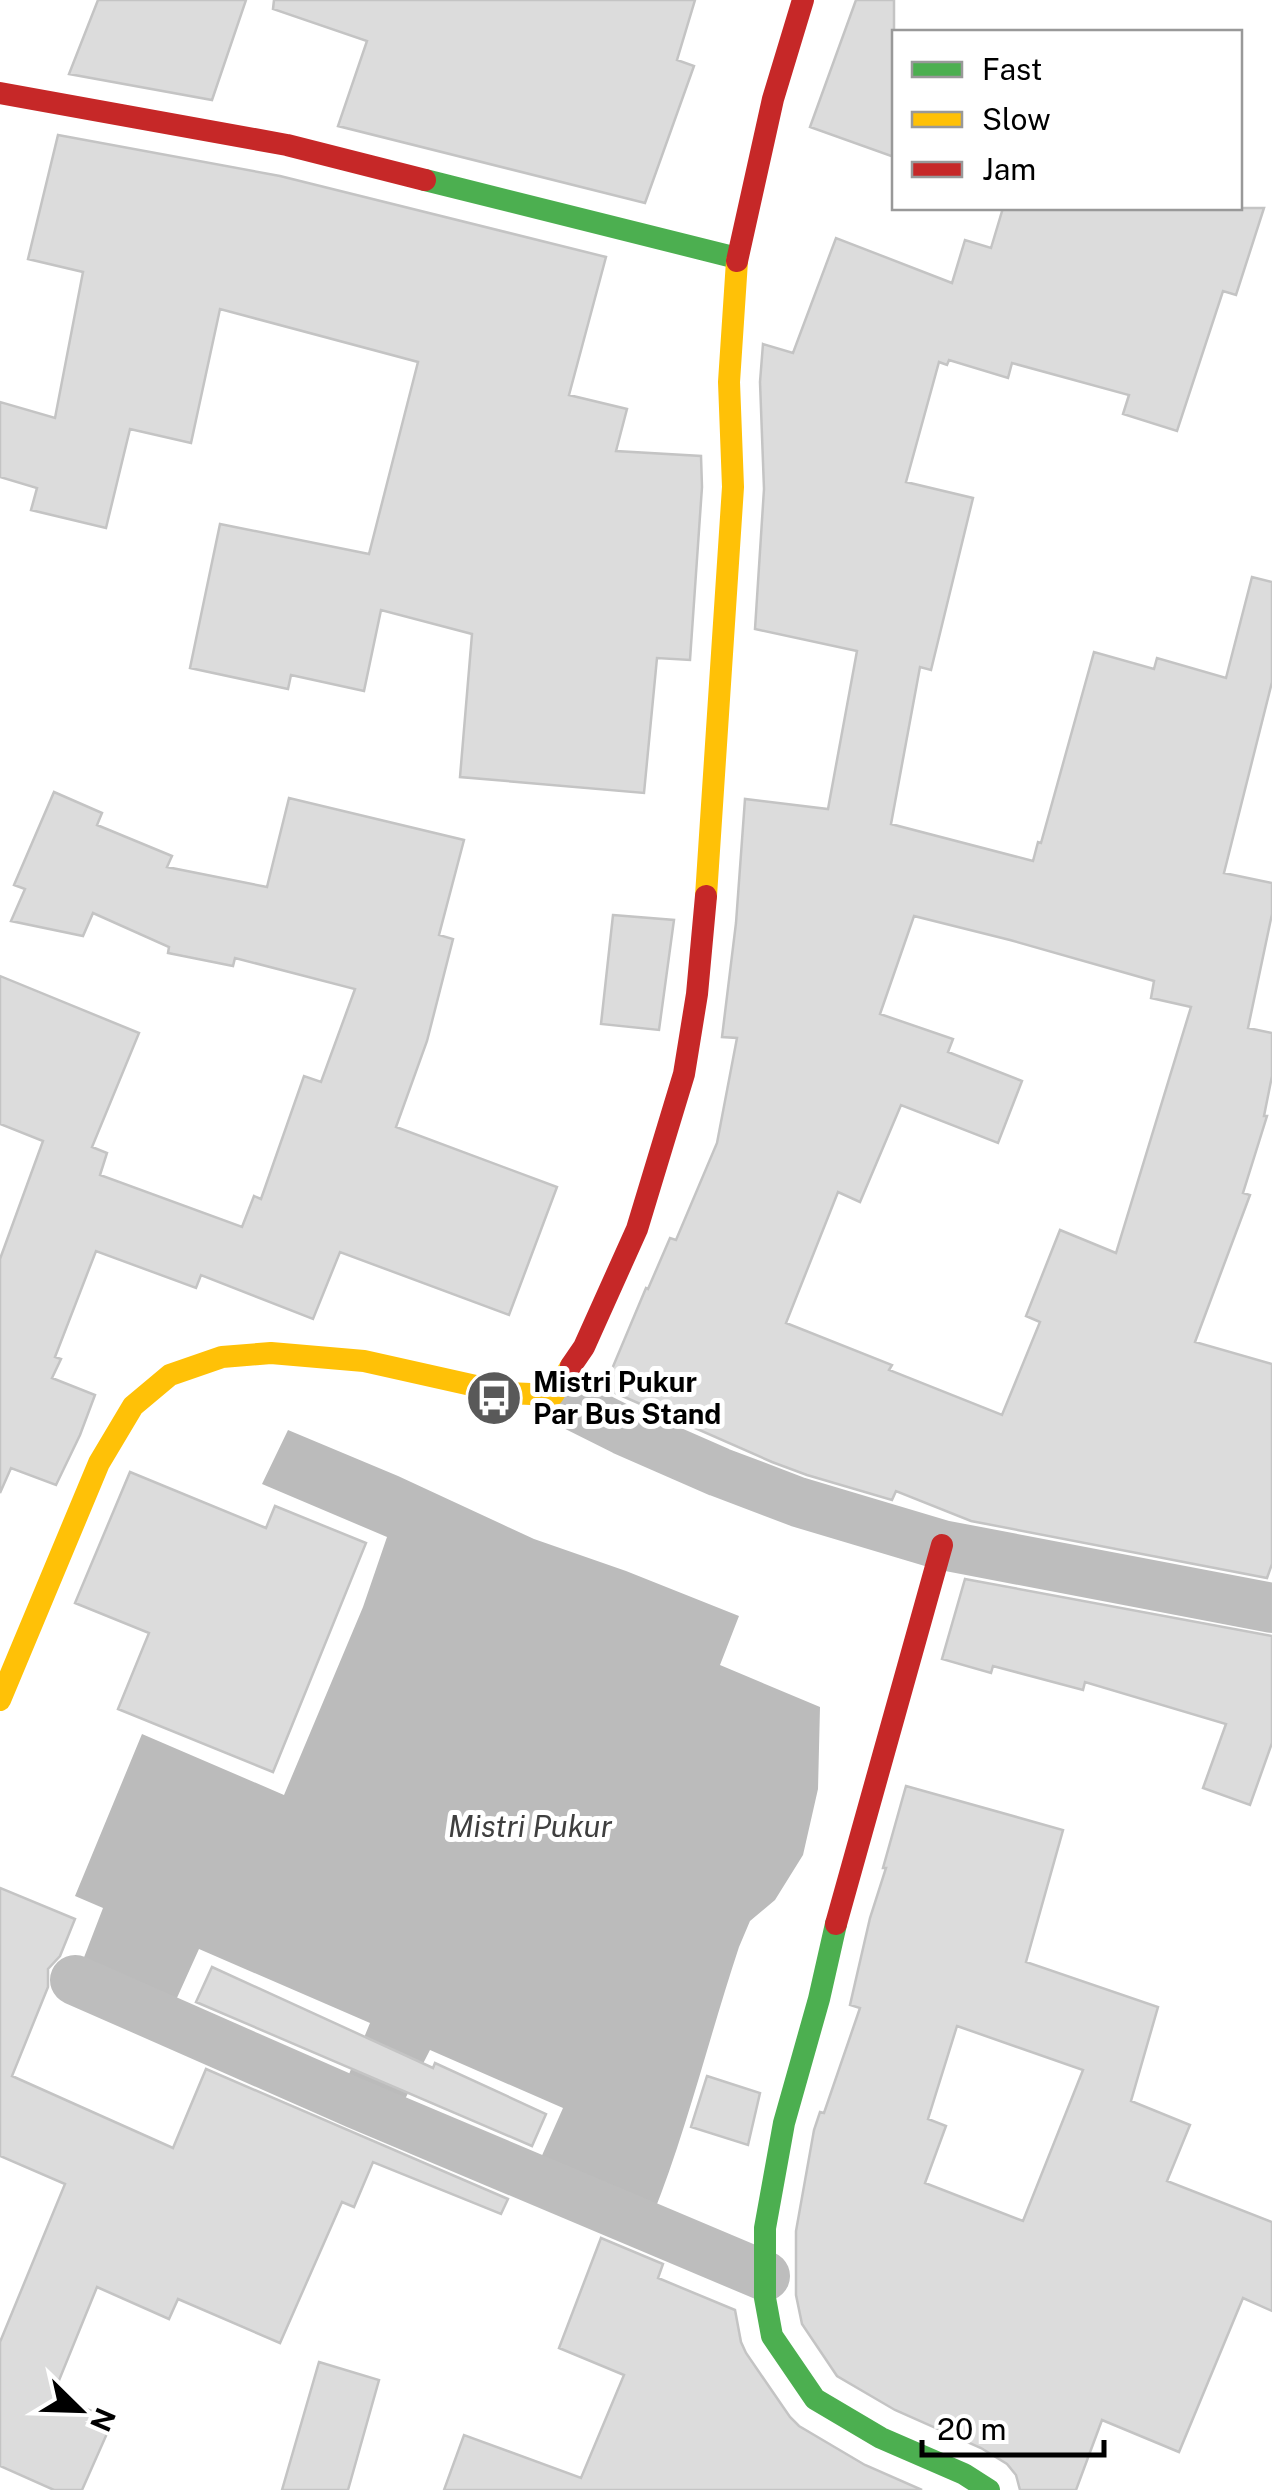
<svg xmlns="http://www.w3.org/2000/svg" width="1272" height="2490" font-family="'Public Sans',sans-serif">
	<rect width="100%" height="100%" fill="#fff"/>
	<!-- water -->
	<path fill="#bbb" d="M 288,1430 L 398,1476 L 534,1539 L 626,1571 L 739,1616 L 720,1665 L 820,1707 L 818,1789 L 803,1855 L 775,1900 L 750,1921 L 739,1947 C 709,2037 687,2130 652,2217 L 536,2169 L 563,2108 L 430,2050 L 402,2105 L 347,2079 L 370,2023 L 199,1949 L 176,2000 L 83,1960 L 103,1908 L 75,1896 L 142,1734 L 284,1795 L 363,1607 L 387,1537 L 262,1484 Z"/>
	<!-- building -->
	<path fill="#dcdcdc" stroke="#c4c4c4" stroke-width="2.5" fill-rule="evenodd" d="M 98,0 L 246,0 L 212,100 L 69,74 Z
		M 274,0 L 695,0 L 677,60 L 694,66 L 645,203 L 338,126 L 367,41 L 273,9 Z
		M 856,0 L 894,0 L 894,157 L 810,127 Z
		M 58,135 L 280,176 L 606,257 L 569,395 L 627,409 L 616,451 L 701,456 L 702,487 L 690,660 L 657,658 L 644,793 L 460,777 L 472,634 L 381,610 L 364,691 L 291,675 L 288,689 L 190,668 L 220,524 L 369,554 L 418,362 L 220,309 L 191,443 L 130,429 L 106,528 L 31,510 L 37,488 L 0,477 L 0,402 L 55,418 L 83,272 L 28,259 Z
		M 1003,208 L 1264,208 L 1236,295 L 1223,291 L 1177,431 L 1123,414 L 1129,395 L 1012,363 L 1008,378 L 949,360 L 947,365 L 939,362 L 906,482 L 973,498 L 931,670 L 920,667 L 891,824 L 1033,861 L 1038,842 L 1041,843 L 1094,652 L 1154,669 L 1157,658 L 1226,678 L 1252,577 L 1272,582 L 1272,682 L 1224,873 L 1272,883 L 1272,914 L 1248,1028 L 1272,1033 L 1272,1076 L 1264,1116 L 1267,1116 L 1243,1193 L 1250,1195 L 1195,1342 L 1272,1364 L 1272,1564 L 1267,1578 L 971,1521 L 896,1491 L 892,1500 L 807,1475 L 772,1462 L 604,1388 L 646,1288 L 648,1289 L 670,1238 L 676,1240 L 717,1143 L 737,1038 L 722,1037 L 736,923 L 745,799 L 828,809 L 857,651 L 755,629 L 764,489 L 760,382 L 763,344 L 793,353 L 836,238 L 952,283 L 965,240 L 991,248 ZM 914,916 L 1010,940 L 1154,981 L 1151,998 L 1191,1007 L 1116,1253 L 1060,1230 L 1026,1316 L 1040,1322 L 1002,1415 L 889,1370 L 892,1365 L 786,1323 L 838,1192 L 860,1202 L 901,1105 L 998,1143 L 1022,1081 L 948,1052 L 953,1039 L 880,1014 Z
		M 54,792 L 102,813 L 97,825 L 172,856 L 167,867 L 267,887 L 289,798 L 464,840 L 439,935 L 453,939 L 427,1041 L 396,1127 L 557,1187 L 509,1315 L 340,1252 L 313,1319 L 201,1275 L 196,1288 L 96,1251 L 55,1357 L 61,1359 L 52,1378 L 95,1395 L 80,1435 L 56,1485 L 11,1468 L 0,1493 L 0,1259 L 43,1141 L 0,1124 L 0,976 L 139,1033 L 92,1147 L 107,1153 L 100,1175 L 242,1227 L 254,1196 L 261,1199 L 304,1076 L 321,1082 L 355,989 L 235,958 L 233,966 L 168,953 L 169,947 L 93,913 L 83,936 L 11,921 L 25,889 L 14,885 Z
		M 613,915 L 674,920 L 659,1030 L 601,1024 Z
		M 130,1472 L 266,1528 L 275,1506 L 366,1543 L 273,1772 L 118,1709 L 149,1633 L 75,1603 Z
		M 965,1579 L 1272,1636 L 1272,1743 L 1250,1805 L 1203,1788 L 1226,1724 L 1085,1682 L 1083,1690 L 993,1666 L 991,1673 L 942,1659 Z
		M 906,1786 L 1063,1830 L 1026,1962 L 1158,2007 L 1131,2101 L 1190,2125 L 1167,2181 L 1272,2222 L 1272,2311 L 1243,2298 L 1179,2452 L 1102,2420 L 1076,2490 L 1020,2490 L 1016,2475 L 1007,2464 L 981,2448 L 895,2410 L 837,2376 L 802,2324 L 796,2295 L 796,2231 L 814,2130 L 820,2112 L 824,2113 L 860,2008 L 850,2005 L 870,1918 L 886,1868 L 883,1868 ZM 957,2026 L 1083,2070 L 1023,2221 L 925,2183 L 946,2126 L 928,2119 Z
		M 0,1888 L 75,1919 L 60,1956 L 48,1969 L 48,1987 L 12,2076 L 173,2148 L 206,2069 L 508,2199 L 501,2214 L 373,2162 L 354,2207 L 342,2202 L 280,2343 L 178,2299 L 169,2319 L 97,2287 L 53,2395 L 113,2420 L 82,2490 L 54,2490 L 0,2466 L 0,2342 L 65,2184 L 0,2156 Z
		M 212,1967 L 433,2068 L 435,2063 L 546,2114 L 532,2146 L 196,2002 Z
		M 707,2076 L 760,2093 L 748,2145 L 691,2127 Z
		M 601,2238 L 663,2264 L 658,2278 L 735,2310 L 741,2342 L 746,2353 L 790,2417 L 799,2426 L 865,2465 L 922,2490 L 444,2490 L 464,2435 L 581,2478 L 624,2375 L 559,2348 Z
		M 319,2362 L 379,2380 L 348,2490 L 282,2490 Z"/>
	<g fill="none" stroke-linecap="round" stroke-linejoin="round">
		<!-- street -->
		<path stroke="#bdbdbd" stroke-width="50" d="M 553,1395 L 623,1430 L 719,1472 L 798,1502 L 942,1545 L 1272,1608
			M 75,1980 L 357,2104 L 765,2276"/>
		<!-- fast -->
		<path stroke="#4caf50" stroke-width="22" d="M 425,180 L 737,258
			M 836,1924 L 819,1999 L 784,2123 L 765,2228 L 765,2298 L 772,2336 L 815,2399 L 881,2438 L 964,2474 L 989,2490"/>
		<!-- slow -->
		<path stroke="#ffc107" stroke-width="22" d="M 706,896 L 733,487 L 729,382 L 737,261
			M 0,1700 L 99,1463 L 133,1406 L 170,1375 L 222,1357 L 271,1353 L 364,1361 L 507,1393 L 553,1395 L 571,1366"/>
		<!-- jam -->
		<path stroke="#c62828" stroke-width="22" d="M 0,93 L 287,145 L 425,180
			M 737,261 L 773,99 L 803,0
			M 571,1366 L 584,1347 L 637,1229 L 684,1074 L 697,994 L 706,896
			M 836,1924 L 942,1545"/>
	</g>
	<!-- icons -->
	<defs>
		<g id="bus-disc" transform="scale(2.875)"><circle r="9.5" fill="#595959" stroke="#fff"/><path d="M-5-6H5V4H4V6H2V4H-2V6H-4V4H-5ZM-3.5-4V0h7V-4ZM-3.5 1.2v1.5H-2V1.2ZM2 1.2v1.5H3.5V1.2Z" fill="#fff"/></g>
	</defs>
	<g fill-rule="evenodd">
		<use href="#bus-disc" x="494" y="1398"/>
	</g>
	<g text-anchor="middle" stroke-width="10" stroke-linejoin="round" paint-order="stroke">
		<!-- poi labels -->
		<g font-size="28" font-weight="bold" fill="#000" stroke="#fff" text-anchor="start">
			<text x="533" y="1392">Mistri Pukur<tspan x="533" dy="32">Par Bus Stand</tspan></text>
		</g>
		<!-- water labels -->
		<g font-size="30" font-style="italic" fill="#3f3f3f" stroke="#fff">
			<text x="530" y="1837">Mistri Pukur</text>
		</g>
	</g>
	<!-- legend -->
	<rect x="892" y="30" width="350" height="180" fill="#ffffff" stroke="#999999" stroke-width="2.5"/>
	<rect x="912" y="62" width="50" height="15" fill="#4caf50" stroke="#999999" stroke-width="2.5"/>
	<text x="982" y="80" font-size="30" fill="#000000">Fast</text>
	<rect x="912" y="112" width="50" height="15" fill="#ffc107" stroke="#999999" stroke-width="2.5"/>
	<text x="982" y="130" font-size="30" fill="#000000">Slow</text>
	<rect x="912" y="162" width="50" height="15" fill="#c62828" stroke="#999999" stroke-width="2.5"/>
	<text x="982" y="180" font-size="30" fill="#000000">Jam</text>
	<!-- north arrow -->
	<g transform="translate(80 2410) rotate(113)" stroke="#ffffff" stroke-width="8" paint-order="stroke">
	<path d="M0-8L18 38L0 25L-18 38Z" fill="#000000"/>
	<text y="-15" font-size="28" font-weight="bold" text-anchor="middle" fill="#000000">N</text>
	</g>
	<!-- scale -->
	<path d="M922 2440v15h182v-15" fill="none" stroke="#000000" stroke-width="5"/>
	<text x="937" y="2440" font-size="30" fill="#000000" stroke="#ffffff" stroke-width="8" paint-order="stroke">20 m</text>
</svg>
